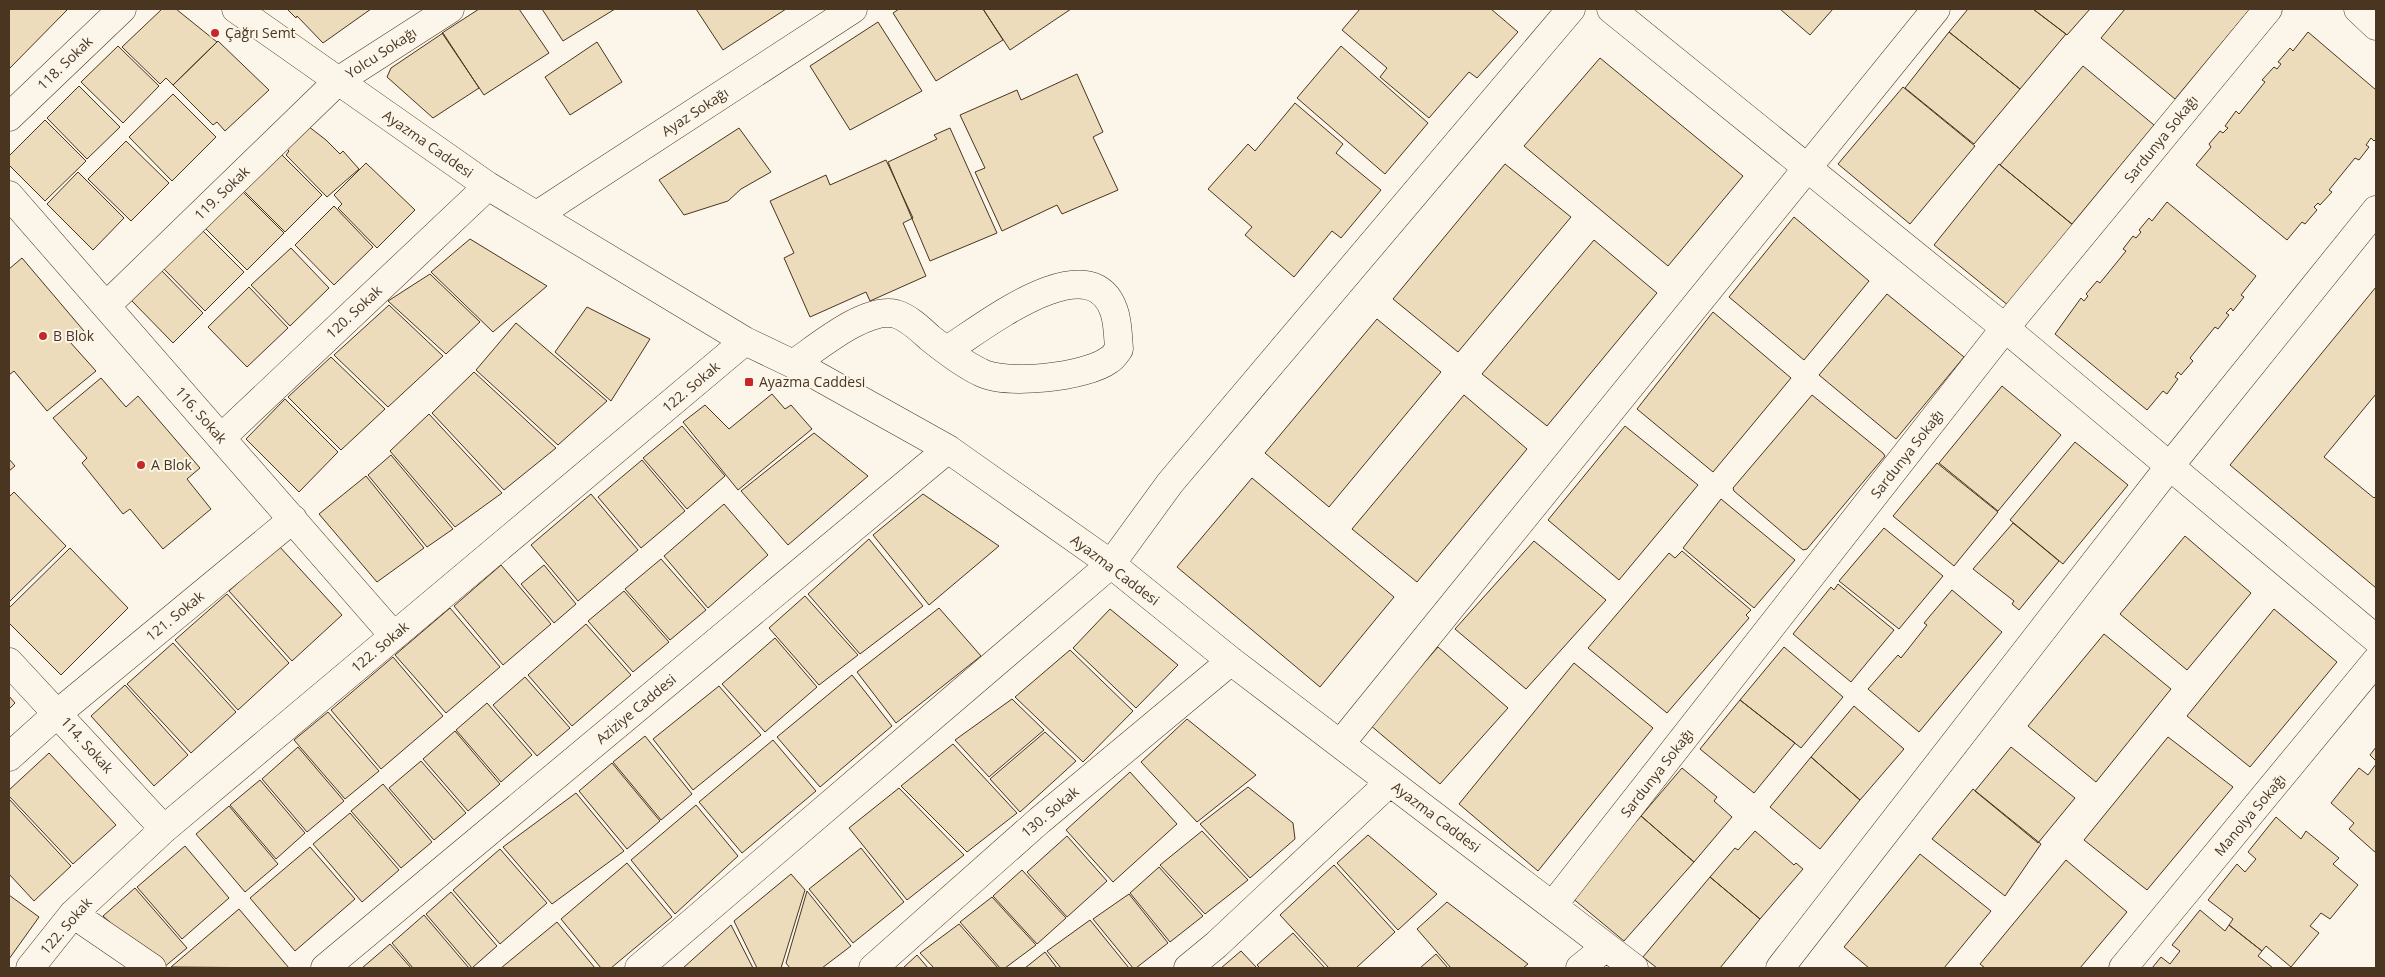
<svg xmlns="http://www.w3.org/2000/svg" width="2385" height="977" font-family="'Open Sans',sans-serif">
	<rect width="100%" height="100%" fill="#fbf6e9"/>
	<!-- building -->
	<path fill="#ecdcbc" stroke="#4a3520" d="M 9,9 L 68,9 L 9,69 Z
		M 162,9 L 176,9 L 217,42 L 173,85 L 166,78 L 160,84 L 122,47 Z
		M 287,9 L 371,9 L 323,43 L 297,16 L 296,18 Z
		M 479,9 L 519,9 L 549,53 L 484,95 L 442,33 Z
		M 542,9 L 615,9 L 563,41 Z
		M 696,9 L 786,9 L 723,50 Z
		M 899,9 L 983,9 L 1003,40 L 936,81 L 893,13 Z
		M 983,9 L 1071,9 L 1010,50 Z
		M 1360,9 L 1491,9 L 1518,32 L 1477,78 L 1469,72 L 1429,118 L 1380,77 L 1387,68 L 1342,30 Z
		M 1780,9 L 1833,9 L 1810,35 Z
		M 1968,9 L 2033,9 L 2066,34 L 2020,89 L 1949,32 Z
		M 2033,9 L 2090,9 L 2067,35 Z
		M 2125,9 L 2250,9 L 2175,99 L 2101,38 Z
		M 878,22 L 922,91 L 850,130 L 810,66 Z
		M 1949,32 L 2020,89 L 1974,144 L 1905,88 Z
		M 2308,32 L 2376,90 L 2376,139 L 2374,141 L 2371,138 L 2366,145 L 2369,147 L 2359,160 L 2355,158 L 2329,190 L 2332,192 L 2320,205 L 2318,203 L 2314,207 L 2317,210 L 2305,224 L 2302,222 L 2287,240 L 2196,165 L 2211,147 L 2209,144 L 2220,131 L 2223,133 L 2228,128 L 2225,126 L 2236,111 L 2239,114 L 2265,82 L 2262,80 L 2274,67 L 2277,69 L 2281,64 L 2278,62 L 2290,48 L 2293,51 Z
		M 443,33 L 479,88 L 433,118 L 387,77 L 391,68 Z
		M 218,41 L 269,90 L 225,131 L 217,122 L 213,125 L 173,85 Z
		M 597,42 L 622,82 L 570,115 L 545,77 Z
		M 118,46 L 159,86 L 123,123 L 81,82 Z
		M 1341,46 L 1428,123 L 1385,174 L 1297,98 Z
		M 1600,58 L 1743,176 L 1668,266 L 1524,146 Z
		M 2083,66 L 2154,125 L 2072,224 L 2000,165 Z
		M 1077,74 L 1103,132 L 1093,137 L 1118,190 L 1062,214 L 1057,205 L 1002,231 L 975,172 L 985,168 L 960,115 L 1017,90 L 1021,100 Z
		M 79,86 L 120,127 L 87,159 L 47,118 Z
		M 1903,87 L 1975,146 L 1910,224 L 1838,164 Z
		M 173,94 L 216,137 L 172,181 L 129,137 Z
		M 1295,103 L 1343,144 L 1336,153 L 1381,190 L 1341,238 L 1332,231 L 1294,277 L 1245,235 L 1252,227 L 1208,189 L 1248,144 L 1255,151 Z
		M 45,120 L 86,161 L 45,201 L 9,165 L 9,156 Z
		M 308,126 L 326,140 L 340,154 L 343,151 L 359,169 L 327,197 L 286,155 L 289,151 L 285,147 Z
		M 739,128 L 771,172 L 741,189 L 728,201 L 684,215 L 659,180 Z
		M 950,128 L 997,233 L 930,261 L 888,162 L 937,139 L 934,135 Z
		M 126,141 L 169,183 L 131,221 L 88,179 Z
		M 280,153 L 322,195 L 285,232 L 242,189 Z
		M 886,160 L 913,218 L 903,223 L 926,276 L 870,301 L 866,292 L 810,317 L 784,258 L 794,253 L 770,201 L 826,175 L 830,185 Z
		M 366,163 L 415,210 L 377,248 L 338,208 L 342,204 L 334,195 Z
		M 1505,164 L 1571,217 L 1458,352 L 1393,299 Z
		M 1999,164 L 2074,226 L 2009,306 L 1934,245 Z
		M 78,172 L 124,218 L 93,250 L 47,204 Z
		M 241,190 L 284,233 L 247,270 L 204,227 Z
		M 2167,202 L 2256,276 L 2241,295 L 2244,297 L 2233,311 L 2231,308 L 2226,313 L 2229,315 L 2218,329 L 2215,327 L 2190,358 L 2193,361 L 2181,375 L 2178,372 L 2175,377 L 2178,379 L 2167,394 L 2163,391 L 2147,410 L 2055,334 L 2081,298 L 2084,301 L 2088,296 L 2086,294 L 2097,281 L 2100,283 L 2126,251 L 2123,249 L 2133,236 L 2136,238 L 2141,232 L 2139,230 L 2149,218 L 2152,221 Z
		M 334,206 L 373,247 L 334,285 L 295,245 Z
		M 1794,217 L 1869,281 L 1804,360 L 1729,297 Z
		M 202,230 L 244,272 L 205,311 L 163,268 Z
		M 470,239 L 547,286 L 493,332 L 431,272 Z
		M 1594,240 L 1657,293 L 1547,426 L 1482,374 Z
		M 291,248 L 329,288 L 290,326 L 251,285 Z
		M 22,258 L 84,331 L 70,342 L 96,371 L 47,411 L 14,371 L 9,375 L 9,269 Z
		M 161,270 L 203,313 L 173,343 L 131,300 Z
		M 430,274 L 480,322 L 446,354 L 388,301 Z
		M 249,287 L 288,328 L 247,367 L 208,327 Z
		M 2376,287 L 2376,394 L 2324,457 L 2374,498 L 2376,496 L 2376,588 L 2230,465 Z
		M 1887,294 L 1964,357 L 1896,439 L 1819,375 Z
		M 389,305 L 443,356 L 388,407 L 334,355 Z
		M 587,307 L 650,339 L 611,401 L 555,352 Z
		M 1713,312 L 1791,378 L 1713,472 L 1637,409 Z
		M 1377,319 L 1441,372 L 1329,507 L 1265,453 Z
		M 516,323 L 607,401 L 558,445 L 476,370 Z
		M 331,357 L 385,409 L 341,450 L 288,397 Z
		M 474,372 L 556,448 L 504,490 L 432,413 Z
		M 101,378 L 126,407 L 138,396 L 200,468 L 187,479 L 211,509 L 163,549 L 130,509 L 123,514 L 82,463 L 87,458 L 53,418 Z
		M 2002,386 L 2061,435 L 1998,511 L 1939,463 Z
		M 772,394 L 785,409 L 791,405 L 812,429 L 738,490 L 683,422 L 705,405 L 729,429 Z
		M 1464,395 L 1527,449 L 1417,582 L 1352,529 Z
		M 1812,395 L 1883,453 L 1885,456 L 1807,549 L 1803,550 L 1734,491 L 1733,488 Z
		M 285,399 L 338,452 L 299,492 L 246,439 Z
		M 429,414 L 502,493 L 455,527 L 390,451 Z
		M 682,426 L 725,476 L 687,509 L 643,458 Z
		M 1625,426 L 1698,485 L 1619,580 L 1548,520 Z
		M 814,433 L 868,476 L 788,545 L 741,491 Z
		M 2075,442 L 2128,485 L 2063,564 L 2010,520 Z
		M 391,455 L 453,529 L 427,547 L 368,475 Z
		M 9,459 L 15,466 L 9,471 Z
		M 642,460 L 685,511 L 641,548 L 598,497 Z
		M 1937,463 L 1998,512 L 1954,566 L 1893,516 Z
		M 366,476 L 424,548 L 377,582 L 319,514 Z
		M 1252,478 L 1394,597 L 1320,687 L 1177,567 Z
		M 14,492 L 66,546 L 9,602 L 9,497 Z
		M 591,494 L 638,550 L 578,601 L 531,545 Z
		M 923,494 L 999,546 L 929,605 L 873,535 Z
		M 1721,499 L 1795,560 L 1754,608 L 1683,548 Z
		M 724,504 L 768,555 L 708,608 L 664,556 Z
		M 2013,523 L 2059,561 L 2019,610 L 2012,604 L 2014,601 L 1973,569 Z
		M 1884,528 L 1943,576 L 1899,629 L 1839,581 Z
		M 2185,536 L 2251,593 L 2187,670 L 2120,614 Z
		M 869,539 L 923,606 L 860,654 L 808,594 Z
		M 1534,541 L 1606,600 L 1526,689 L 1455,629 Z
		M 279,546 L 342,615 L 292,661 L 229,591 Z
		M 70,548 L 128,608 L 61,675 L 9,623 L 9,608 Z
		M 1682,551 L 1751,610 L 1746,615 L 1749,618 L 1667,713 L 1588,648 L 1669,553 L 1675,558 Z
		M 661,559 L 706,610 L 670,640 L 625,589 Z
		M 501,565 L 551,624 L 503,665 L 454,606 Z
		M 544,565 L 576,604 L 554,623 L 521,584 Z
		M 1838,584 L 1894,630 L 1851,682 L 1793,634 L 1831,587 L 1834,590 Z
		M 1952,590 L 2002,632 L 1919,732 L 1868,689 L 1898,655 L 1901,658 L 1927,625 L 1924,623 Z
		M 624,591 L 669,642 L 633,672 L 588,621 Z
		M 227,594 L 289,663 L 238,710 L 175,640 Z
		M 805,596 L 858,655 L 819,685 L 769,628 Z
		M 450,608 L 500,667 L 446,713 L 395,655 Z
		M 939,608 L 981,656 L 896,723 L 857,672 Z
		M 1110,609 L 1178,665 L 1136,708 L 1073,648 Z
		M 2274,609 L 2337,662 L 2250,767 L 2187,716 Z
		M 586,624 L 631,675 L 572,726 L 528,675 Z
		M 2104,634 L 2171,689 L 2096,782 L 2028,726 Z
		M 775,638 L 817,687 L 765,732 L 722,684 Z
		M 173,643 L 236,712 L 191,753 L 127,684 Z
		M 1438,647 L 1508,708 L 1440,784 L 1370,725 Z
		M 1784,647 L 1843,697 L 1801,748 L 1740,700 Z
		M 1070,650 L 1133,711 L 1083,762 L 1015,697 Z
		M 393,657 L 443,716 L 381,769 L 331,710 Z
		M 1574,663 L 1653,728 L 1538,871 L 1459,804 Z
		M 852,675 L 892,726 L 820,787 L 777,737 Z
		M 525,677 L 570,728 L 537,756 L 493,705 Z
		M 125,685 L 188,755 L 154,786 L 91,716 Z
		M 719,686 L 761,735 L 693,790 L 653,739 Z
		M 9,696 L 15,703 L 9,709 Z
		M 1012,699 L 1044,730 L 989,777 L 955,740 Z
		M 1740,700 L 1795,743 L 1754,793 L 1700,749 Z
		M 487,703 L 532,755 L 501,782 L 456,730 Z
		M 1854,706 L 1904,749 L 1860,800 L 1811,757 Z
		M 328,712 L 379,771 L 345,799 L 294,740 Z
		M 1187,719 L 1256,775 L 1197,822 L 1141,762 Z
		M 455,731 L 500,784 L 468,811 L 423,759 Z
		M 1045,732 L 1076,761 L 1020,812 L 990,779 Z
		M 645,736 L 692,794 L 661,820 L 613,762 Z
		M 2168,737 L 2233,787 L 2147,890 L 2084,840 Z
		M 773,740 L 816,791 L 742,853 L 699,802 Z
		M 953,744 L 1017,813 L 967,852 L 901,786 Z
		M 298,747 L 344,801 L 307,832 L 262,779 Z
		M 2011,747 L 2075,798 L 2038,843 L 1975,791 Z
		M 2376,747 L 2376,761 L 2370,755 Z
		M 49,753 L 116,825 L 73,864 L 9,796 L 9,790 Z
		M 1811,757 L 1860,800 L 1820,849 L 1770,807 Z
		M 421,761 L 466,813 L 434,840 L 389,788 Z
		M 612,763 L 660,821 L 627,849 L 579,791 Z
		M 2376,764 L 2376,853 L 2349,829 L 2354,823 L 2331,803 L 2359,768 L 2368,775 Z
		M 1682,768 L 1717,797 L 1714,801 L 1732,817 L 1694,862 L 1641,816 Z
		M 1130,772 L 1177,824 L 1113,882 L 1066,830 Z
		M 260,780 L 305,833 L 276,859 L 230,805 Z
		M 383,784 L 432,842 L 401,868 L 351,811 Z
		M 1248,787 L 1293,823 L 1295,839 L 1250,878 L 1200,824 Z
		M 899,788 L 964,855 L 907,900 L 849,828 Z
		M 1973,789 L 2041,844 L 2005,896 L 1932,839 Z
		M 576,793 L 624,851 L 552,904 L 503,847 Z
		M 9,799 L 71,866 L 34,901 L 9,874 Z
		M 696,805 L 738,856 L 675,914 L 631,860 Z
		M 229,806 L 278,864 L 245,892 L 196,834 Z
		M 350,813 L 399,870 L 362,902 L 313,844 Z
		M 1641,816 L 1694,862 L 1624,941 L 1571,897 Z
		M 2276,817 L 2301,839 L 2306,831 L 2339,858 L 2333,864 L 2358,885 L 2330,919 L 2321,913 L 2310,926 L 2319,933 L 2291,967 L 2266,946 L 2262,951 L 2229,925 L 2233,919 L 2208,900 L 2237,864 L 2245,872 L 2256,859 L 2248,852 Z
		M 1202,831 L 1248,880 L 1205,914 L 1160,865 Z
		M 1755,831 L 1794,865 L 1796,863 L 1803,869 L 1760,919 L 1710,877 L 1735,848 L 1738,850 Z
		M 1368,835 L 1437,894 L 1398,930 L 1337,863 Z
		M 1067,836 L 1107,881 L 1067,917 L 1027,872 Z
		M 185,846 L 229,898 L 182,939 L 137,887 Z
		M 310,847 L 355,899 L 295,951 L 250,898 Z
		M 861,848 L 904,902 L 853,943 L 809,889 Z
		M 500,849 L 547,903 L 500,944 L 453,890 Z
		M 1920,854 L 1991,911 L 1944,968 L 1869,968 L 1844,947 Z
		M 2066,860 L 2127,912 L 2080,968 L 1985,968 L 1980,964 Z
		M 627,863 L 672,917 L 611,968 L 601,968 L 561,919 Z
		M 1334,865 L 1395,932 L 1356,968 L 1329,968 L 1280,915 Z
		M 1159,867 L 1203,916 L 1170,942 L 1130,893 Z
		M 1022,870 L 1066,918 L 1037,944 L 993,896 Z
		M 791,874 L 805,890 L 781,968 L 757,968 L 734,921 Z
		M 1710,877 L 1760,919 L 1720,968 L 1657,968 L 1643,957 Z
		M 135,888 L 187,948 L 163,968 L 161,968 L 103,916 Z
		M 807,891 L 851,946 L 822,968 L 790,968 L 786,963 Z
		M 451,892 L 497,946 L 472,968 L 426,914 Z
		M 1129,894 L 1168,943 L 1136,968 L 1133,968 L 1093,919 Z
		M 9,895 L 39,917 L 9,959 Z
		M 992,897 L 1036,945 L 1005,968 L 1000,968 L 960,922 Z
		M 1447,902 L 1528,964 L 1523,968 L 1451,968 L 1417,929 Z
		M 239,909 L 289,968 L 171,967 Z
		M 2200,910 L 2225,931 L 2229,925 L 2262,951 L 2258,956 L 2273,968 L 2152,968 L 2161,957 L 2170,964 L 2180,951 L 2172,945 Z
		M 424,915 L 469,968 L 413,968 L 392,943 Z
		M 1090,920 L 1129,968 L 1061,968 L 1047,951 Z
		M 557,922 L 595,968 L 501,968 Z
		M 959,924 L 998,968 L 934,968 L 920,953 Z
		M 731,925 L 753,968 L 683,968 Z
		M 1293,933 L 1325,968 L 1260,968 L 1257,965 Z
		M 390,944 L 411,968 L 362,968 Z
		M 1241,951 L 1257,968 L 1221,968 Z
		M 1045,952 L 1057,968 L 1025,968 Z
		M 1436,954 L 1448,968 L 1420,968 Z
		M 917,955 L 928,968 L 903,968 Z"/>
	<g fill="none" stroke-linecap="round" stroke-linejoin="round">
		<!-- minor casing -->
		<g stroke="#4a3520" stroke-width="29">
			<path id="minor" d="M 236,9 L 488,186 L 745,341 L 812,373 L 948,449 L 1111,564 L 1231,661 L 1634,968
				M 1611,9 L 2005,328 L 2376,639
				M 2358,9 L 2376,26
				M 9,117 L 122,9
				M 9,195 L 394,636
				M 537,215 L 853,9
				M 106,306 L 338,81 L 450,9
				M 793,364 C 817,348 866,306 896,314 C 909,318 920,329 930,338 C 945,350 963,364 980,372 C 1006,386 1086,377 1109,360 C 1113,358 1116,353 1119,349 C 1118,337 1118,322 1114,311 C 1090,241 981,329 947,350
				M 221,438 L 488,186
				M 9,662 L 164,829
				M 1341,743 L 1936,9
				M 9,757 L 58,713 L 293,519
				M 1553,905 L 2005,328 L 2268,9
				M 73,914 L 152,968
				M 30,968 L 73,914 L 164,829 L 745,341
				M 325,968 L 948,449
				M 639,968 L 1111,564 L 1170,483 L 1571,9
				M 873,968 L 1040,820 L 1231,661
				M 1188,968 L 1216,945 L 1390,782
				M 1580,968 L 1606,947
				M 1780,968 L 2169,467 L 2376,210
				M 2123,968 L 2376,661"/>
		</g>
		<!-- minor -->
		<use href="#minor" stroke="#fbf6e9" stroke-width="28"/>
	</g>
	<!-- markers -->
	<g fill="#c62828" stroke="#fbf6e9" stroke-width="2">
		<circle cx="215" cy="33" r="5"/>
		<circle cx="43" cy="336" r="5"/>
		<rect x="744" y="377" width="10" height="10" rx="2.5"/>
		<circle cx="141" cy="465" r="5"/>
	</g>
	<g text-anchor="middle" stroke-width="4" stroke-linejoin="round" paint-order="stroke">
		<!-- poi labels -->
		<g font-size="14" fill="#4a3520" stroke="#fbf6e9" text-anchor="start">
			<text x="225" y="38">Çağrı Semt</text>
			<text x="53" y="341">B Blok</text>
			<text x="759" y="387">Ayazma Caddesi</text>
			<text x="151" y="470">A Blok</text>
		</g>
		<!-- street labels -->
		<g font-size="14" fill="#4a3520" stroke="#fbf6e9">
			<text transform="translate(381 53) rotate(-33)" y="5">Yolcu Sokağı</text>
			<text transform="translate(65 63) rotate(-44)" y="5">118. Sokak</text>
			<text transform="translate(695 112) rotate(-33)" y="5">Ayaz Sokağı</text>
			<text transform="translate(2161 139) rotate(-51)" y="5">Sardunya Sokağı</text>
			<text transform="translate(428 144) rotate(35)" y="5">Ayazma Caddesi</text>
			<text transform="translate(222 193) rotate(-44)" y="5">119. Sokak</text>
			<text transform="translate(354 312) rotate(-43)" y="5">120. Sokak</text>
			<text transform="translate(691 387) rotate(-40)" y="5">122. Sokak</text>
			<text transform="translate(201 415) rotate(49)" y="5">116. Sokak</text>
			<text transform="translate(1907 454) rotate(-52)" y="5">Sardunya Sokağı</text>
			<text transform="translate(1115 570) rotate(37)" y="5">Ayazma Caddesi</text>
			<text transform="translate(175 616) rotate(-39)" y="5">121. Sokak</text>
			<text transform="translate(380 647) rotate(-40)" y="5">122. Sokak</text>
			<text transform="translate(636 709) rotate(-40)" y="5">Aziziye Caddesi</text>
			<text transform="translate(87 745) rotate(48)" y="5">114. Sokak</text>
			<text transform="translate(1657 773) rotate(-52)" y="5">Sardunya Sokağı</text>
			<text transform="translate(1050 812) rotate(-40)" y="5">130. Sokak</text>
			<text transform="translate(2250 815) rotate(-50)" y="5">Manolya Sokağı</text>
			<text transform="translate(1436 817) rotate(37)" y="5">Ayazma Caddesi</text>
			<text transform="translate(66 926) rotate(-49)" y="5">122. Sokak</text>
		</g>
	</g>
	<!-- border -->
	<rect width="2385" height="977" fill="none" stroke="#4a3520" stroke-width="20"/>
</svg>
